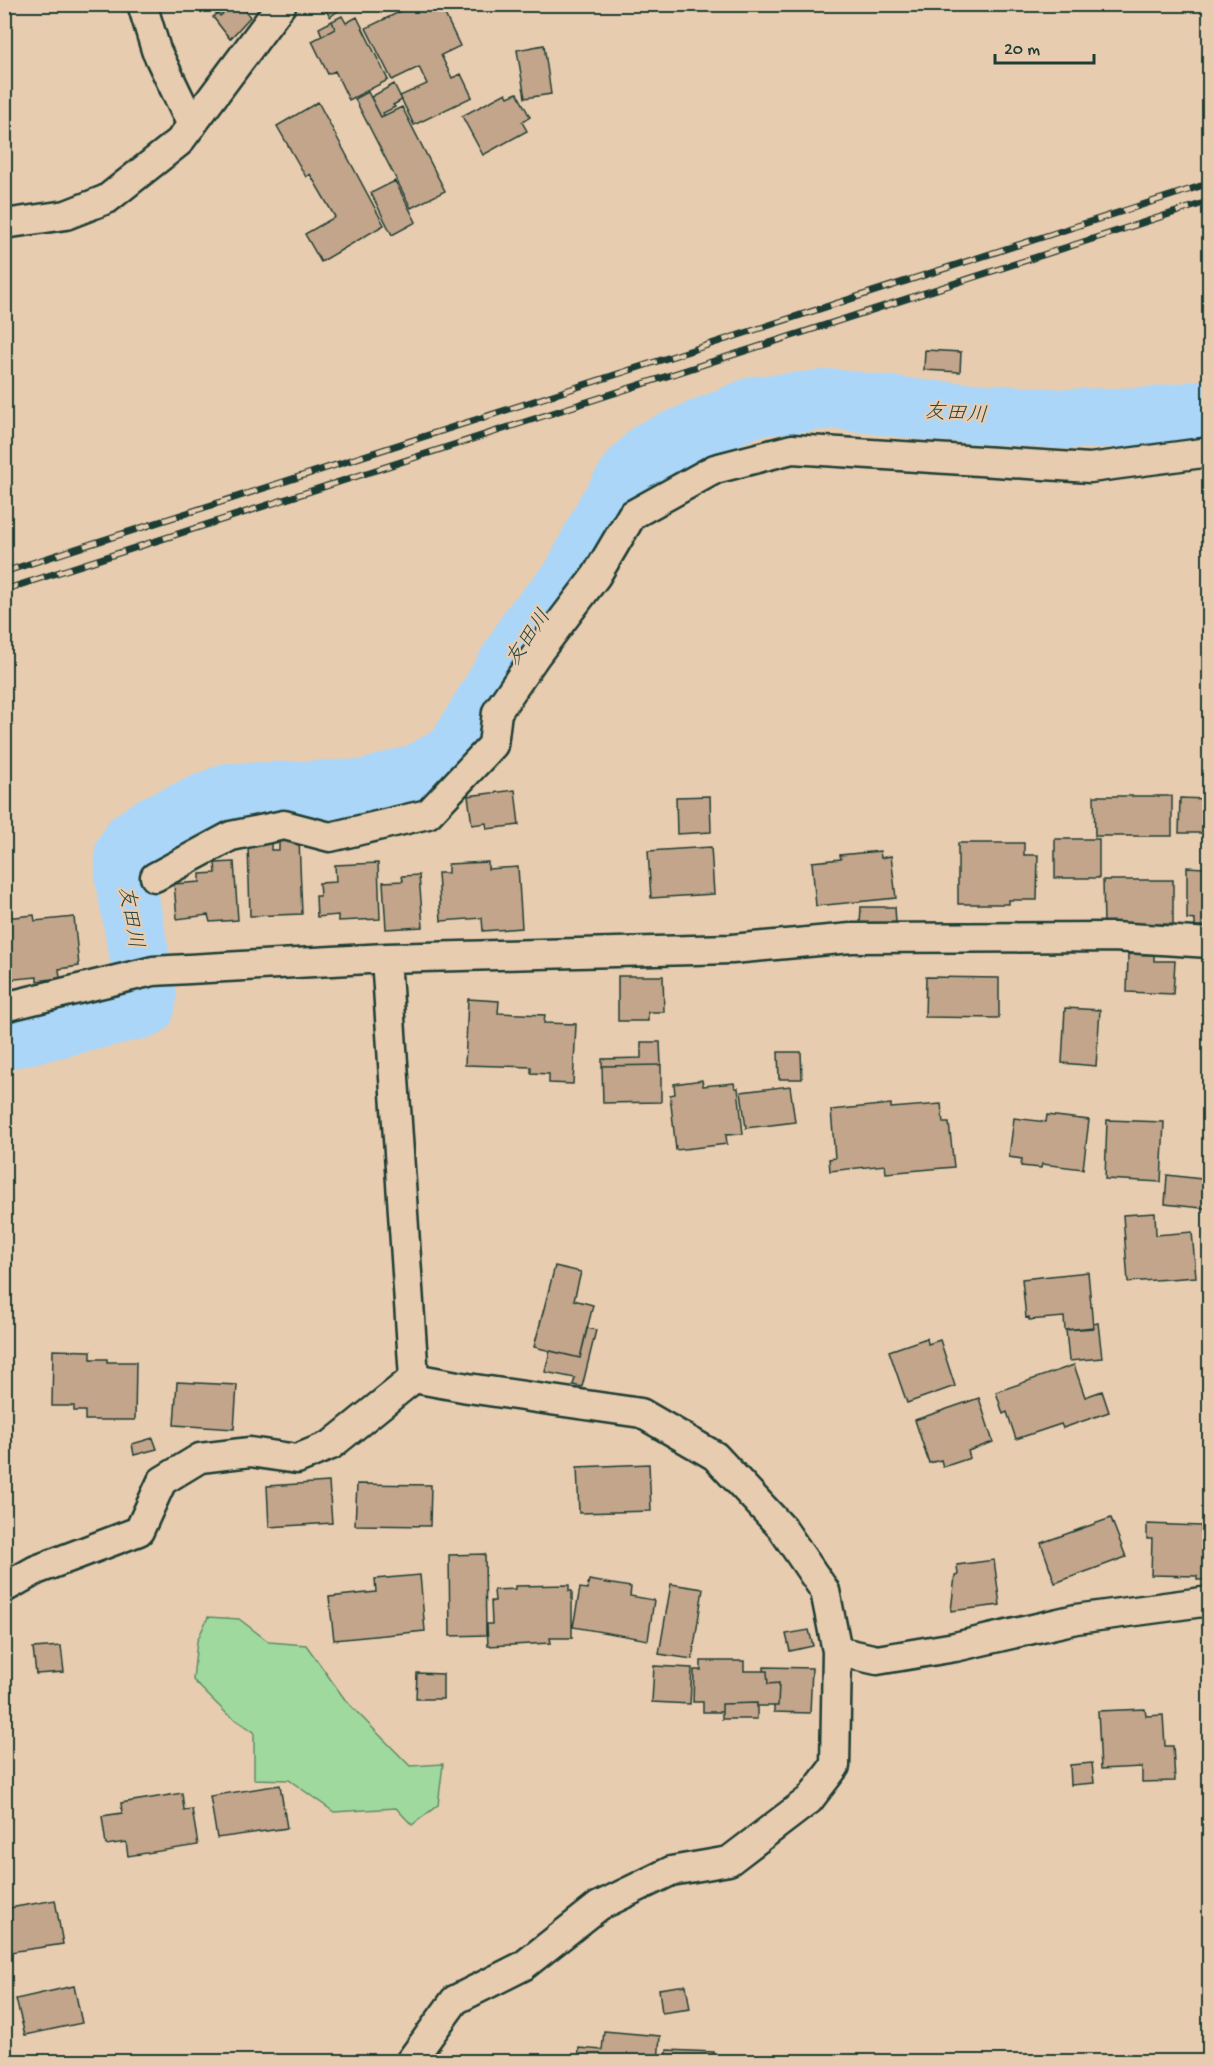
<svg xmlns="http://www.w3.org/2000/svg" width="1214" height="2066" font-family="'Gochi Hand','Klee One',sans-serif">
	<rect width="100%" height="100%" fill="#e8ccaf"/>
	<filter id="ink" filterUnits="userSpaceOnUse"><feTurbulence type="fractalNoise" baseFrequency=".0167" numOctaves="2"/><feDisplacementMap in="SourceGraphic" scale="12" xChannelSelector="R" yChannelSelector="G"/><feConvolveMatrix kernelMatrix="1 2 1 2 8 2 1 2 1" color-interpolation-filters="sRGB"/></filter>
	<g filter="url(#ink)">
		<!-- green -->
		<path fill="#a0d99e" stroke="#608b69" stroke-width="1.5" d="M 208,1617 L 239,1619 L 269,1642 L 306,1645 L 346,1701 L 410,1766 L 443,1764 L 438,1805 L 412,1825 L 396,1808 L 334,1812 L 289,1780 L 254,1779 L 254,1732 L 227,1714 L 193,1680 L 197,1641 Z"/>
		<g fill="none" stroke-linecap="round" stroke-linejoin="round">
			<!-- river -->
			<path stroke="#acd6f7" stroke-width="60" d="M 4,1040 L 145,1008 L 147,996 L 125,879 L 125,852 L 132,840 L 154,825 L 228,793 L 367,789 L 417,774 L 455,753 L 531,625 L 571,580 L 607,509 L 631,472 L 652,450 L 755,406 L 835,399 L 923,410 L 1067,419 L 1153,417 L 1210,409"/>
		</g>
		<!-- building -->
		<path fill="#c2a58a" stroke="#1f3d34" stroke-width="1.5" d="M 212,4 L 236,4 L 220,16 Z
			M 236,4 L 241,4 L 250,17 L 230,39 L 213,17 L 218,13 L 220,16 Z
			M 322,4 L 347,4 L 330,17 Z
			M 416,4 L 419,4 L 422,11 L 440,4 L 460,46 L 441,55 L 452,78 L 461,74 L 472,97 L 414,125 L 400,96 L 427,84 L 419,67 L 392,80 L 366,28 Z
			M 342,16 L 346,23 L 357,17 L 388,80 L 349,100 L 335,71 L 328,74 L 312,41 L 335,29 L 332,21 Z
			M 332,21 L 335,29 L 322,36 L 319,28 Z
			M 544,45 L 551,94 L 525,98 L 517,50 Z
			M 394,84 L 402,100 L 393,105 L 395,107 L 383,113 L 384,115 L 381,117 L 371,97 Z
			M 368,92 L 381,117 L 402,107 L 445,191 L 411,208 L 355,99 Z
			M 506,93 L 508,97 L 517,93 L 530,117 L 522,122 L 527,131 L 483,155 L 462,116 Z
			M 318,102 L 384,225 L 321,262 L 305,234 L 335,217 L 310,174 L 306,177 L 277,126 Z
			M 395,181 L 416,222 L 392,235 L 371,193 Z
			M 925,350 L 961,352 L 960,372 L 924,370 Z
			M 1207,780 L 1210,780 L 1210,827 L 1208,827 L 1208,833 L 1179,833 L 1180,798 L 1207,799 Z
			M 515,790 L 519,825 L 487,829 L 486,823 L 472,825 L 468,796 Z
			M 710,796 L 711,832 L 677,834 L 676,797 Z
			M 1094,796 L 1172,796 L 1172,836 L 1095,836 Z
			M 1055,839 L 1099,839 L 1099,878 L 1055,878 Z
			M 299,840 L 302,914 L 250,916 L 248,843 L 271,842 L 271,850 L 279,850 L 279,841 Z
			M 958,843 L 1024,843 L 1024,855 L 1038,855 L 1037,900 L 1009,900 L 1009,904 L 958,904 Z
			M 711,847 L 714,894 L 651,898 L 648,851 Z
			M 880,851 L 881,858 L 891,856 L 896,898 L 816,906 L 812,862 L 841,859 L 840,855 Z
			M 1204,861 L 1210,861 L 1210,926 L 1195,926 L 1195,920 L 1187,919 L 1187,867 L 1204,868 Z
			M 234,862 L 238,920 L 210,922 L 208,915 L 177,919 L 174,884 L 200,882 L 200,874 L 216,873 L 215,863 Z
			M 488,862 L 488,869 L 518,867 L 522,928 L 483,931 L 482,918 L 441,921 L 438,873 L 448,873 L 448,864 Z
			M 378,863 L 380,919 L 338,921 L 338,915 L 317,917 L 316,896 L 320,896 L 319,883 L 336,882 L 335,865 Z
			M 419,875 L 423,927 L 386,929 L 383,882 L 403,881 L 402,876 Z
			M 1103,880 L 1173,880 L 1173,924 L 1104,925 Z
			M 861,907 L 895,907 L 896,923 L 860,924 Z
			M 34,915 L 35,921 L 74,917 L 79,966 L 59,969 L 60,978 L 37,981 L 37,977 L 4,980 L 4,918 Z
			M 1128,954 L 1154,955 L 1154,961 L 1175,961 L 1173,994 L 1127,992 Z
			M 618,976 L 663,976 L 664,1012 L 648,1012 L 648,1021 L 618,1021 Z
			M 926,977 L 999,978 L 999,1018 L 925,1017 Z
			M 468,999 L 499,1001 L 498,1013 L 545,1015 L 544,1023 L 576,1024 L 573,1084 L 549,1083 L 549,1074 L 531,1073 L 531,1067 L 465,1065 Z
			M 1065,1008 L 1100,1010 L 1096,1066 L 1062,1063 Z
			M 641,1042 L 660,1042 L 661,1065 L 602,1066 L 602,1059 L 641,1058 Z
			M 778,1052 L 801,1052 L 802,1079 L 779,1079 Z
			M 661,1065 L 661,1102 L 603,1103 L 602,1066 Z
			M 702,1080 L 703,1086 L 734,1083 L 735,1088 L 738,1088 L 743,1134 L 726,1135 L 727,1144 L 676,1150 L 670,1095 L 675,1094 L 674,1084 Z
			M 790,1086 L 795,1122 L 746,1128 L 741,1092 Z
			M 891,1104 L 891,1108 L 941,1104 L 943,1123 L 949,1123 L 954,1167 L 886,1173 L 885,1165 L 830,1171 L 829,1159 L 835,1158 L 831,1110 Z
			M 1047,1115 L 1089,1120 L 1083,1169 L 1042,1164 L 1041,1168 L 1021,1166 L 1022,1159 L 1009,1157 L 1014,1118 L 1046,1122 Z
			M 1107,1120 L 1164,1122 L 1161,1182 L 1105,1179 Z
			M 1167,1175 L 1210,1180 L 1210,1209 L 1165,1204 Z
			M 1155,1213 L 1156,1235 L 1192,1232 L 1196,1277 L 1128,1282 L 1123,1215 Z
			M 555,1266 L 581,1272 L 574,1300 L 593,1305 L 580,1358 L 534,1347 Z
			M 1088,1272 L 1093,1327 L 1065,1330 L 1064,1317 L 1029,1320 L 1029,1317 L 1026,1318 L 1022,1279 Z
			M 1098,1323 L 1102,1358 L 1069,1361 L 1066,1330 L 1094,1328 L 1093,1324 Z
			M 587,1328 L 596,1330 L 582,1387 L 573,1385 L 575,1378 L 545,1372 L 550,1351 L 580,1358 Z
			M 927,1338 L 928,1344 L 940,1340 L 955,1386 L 907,1403 L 889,1351 Z
			M 53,1350 L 91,1351 L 91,1359 L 107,1359 L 107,1362 L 136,1362 L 135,1420 L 85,1420 L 85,1411 L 74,1411 L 74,1406 L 52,1406 Z
			M 1074,1365 L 1085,1397 L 1102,1391 L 1109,1412 L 1063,1428 L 1061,1424 L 1016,1439 L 1007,1412 L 1003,1414 L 996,1392 Z
			M 177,1382 L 237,1385 L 234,1429 L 174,1425 Z
			M 979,1398 L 993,1442 L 968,1451 L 970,1458 L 943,1467 L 941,1460 L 929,1463 L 915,1420 Z
			M 153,1438 L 157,1449 L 134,1455 L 132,1444 Z
			M 649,1464 L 651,1511 L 579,1513 L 577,1467 Z
			M 329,1482 L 332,1523 L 269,1527 L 267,1486 Z
			M 357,1484 L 431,1485 L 430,1526 L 355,1525 Z
			M 1111,1518 L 1126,1557 L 1055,1583 L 1041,1543 Z
			M 1147,1524 L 1201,1526 L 1201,1532 L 1210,1532 L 1210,1580 L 1197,1580 L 1197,1576 L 1151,1575 L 1152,1539 L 1147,1539 Z
			M 485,1554 L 486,1635 L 450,1636 L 449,1555 Z
			M 994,1560 L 1000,1605 L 951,1611 L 955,1576 L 958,1575 L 957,1565 Z
			M 420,1575 L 425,1631 L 334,1640 L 329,1597 L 376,1592 L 375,1579 Z
			M 589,1580 L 631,1587 L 630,1596 L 654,1600 L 648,1640 L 573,1627 L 580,1588 L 587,1589 Z
			M 671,1584 L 703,1589 L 692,1659 L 659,1654 Z
			M 569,1585 L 569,1591 L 572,1591 L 572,1638 L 550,1638 L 551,1643 L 488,1646 L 487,1624 L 492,1624 L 491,1601 L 495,1601 L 494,1590 L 515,1589 L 515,1586 Z
			M 809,1630 L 813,1646 L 790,1651 L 786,1634 Z
			M 61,1646 L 64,1672 L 36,1674 L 33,1648 Z
			M 701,1661 L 744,1661 L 744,1671 L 767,1671 L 768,1684 L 779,1683 L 778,1706 L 757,1706 L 757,1703 L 722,1704 L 722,1712 L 703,1712 L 703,1702 L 693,1702 L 694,1670 L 701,1670 Z
			M 654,1666 L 692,1668 L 690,1704 L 652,1702 Z
			M 764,1667 L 812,1668 L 810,1713 L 774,1712 L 774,1706 L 778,1706 L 779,1683 L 768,1684 L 767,1671 L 764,1671 Z
			M 417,1673 L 443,1674 L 443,1699 L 416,1699 Z
			M 757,1703 L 757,1719 L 722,1719 L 722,1704 Z
			M 1145,1709 L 1146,1716 L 1163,1715 L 1165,1746 L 1173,1746 L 1175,1781 L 1142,1782 L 1142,1767 L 1101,1769 L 1098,1711 Z
			M 1092,1763 L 1094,1783 L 1071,1785 L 1070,1765 Z
			M 280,1785 L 287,1828 L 217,1838 L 210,1796 Z
			M 182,1793 L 184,1810 L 192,1809 L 198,1845 L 128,1856 L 126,1842 L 106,1845 L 102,1816 L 122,1813 L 121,1803 Z
			M 55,1900 L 63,1944 L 4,1953 L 4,1909 Z
			M 686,1985 L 690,2009 L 662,2013 L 659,1989 Z
			M 74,1986 L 82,2023 L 25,2035 L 16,1999 Z
			M 604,2031 L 660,2036 L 658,2062 L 578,2062 L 579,2048 L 602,2050 Z
			M 667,2050 L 714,2052 L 713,2062 L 667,2062 Z"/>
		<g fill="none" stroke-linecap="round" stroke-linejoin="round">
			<!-- street casing -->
			<g stroke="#1f3d34" stroke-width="33">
				<path id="street" d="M 142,4 L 156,50 L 192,125
					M 4,224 L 66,215 L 107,199 L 179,142 L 282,4
					M 155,877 L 231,836 L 284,825 L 330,837 L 428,814 L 493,745 L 497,712 L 536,655 L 596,576 L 632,515 L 715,469 L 792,449 L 1090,468 L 1210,452
					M 386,958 L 414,1378
					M 4,1007 L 153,971 L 386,958 L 732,949 L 851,938 L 1113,937 L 1210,943
					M 4,1588 L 36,1570 L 139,1531 L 162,1481 L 200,1458 L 250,1452 L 297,1459 L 331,1445 L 414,1378 L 468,1388 L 641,1413 L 715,1456 L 782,1528 L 825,1591 L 837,1651 L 877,1660 L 955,1647 L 1076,1619 L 1210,1601
					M 410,2062 L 455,2000 L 523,1966 L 599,1906 L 671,1871 L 729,1861 L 809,1800 L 835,1766 L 837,1651"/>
			</g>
			<!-- street -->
			<use href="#street" stroke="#e8ccaf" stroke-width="28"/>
			<!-- rail casing -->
			<g stroke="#1f3d34" stroke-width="7">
				<path id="rail" d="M 4,572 L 1210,183
					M 4,590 L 1210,201"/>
			</g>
			<!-- rail -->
			<use href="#rail" stroke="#e8ccaf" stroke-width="4.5" stroke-dasharray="14" stroke-linecap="butt"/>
		</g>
	</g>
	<g text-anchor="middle" stroke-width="4.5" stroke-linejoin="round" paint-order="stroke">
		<!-- water labels -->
		<g font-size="21" font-style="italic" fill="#26453e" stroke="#e8ccaf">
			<text transform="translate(956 412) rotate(4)" y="7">友田川</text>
			<text transform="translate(527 637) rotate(-56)" y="7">友田川</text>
			<text transform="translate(132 917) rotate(80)" y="7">友田川</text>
		</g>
	</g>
	<!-- margin -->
	<rect width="1214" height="2066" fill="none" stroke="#e8ccaf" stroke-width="24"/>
	<rect x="12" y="12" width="1190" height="2042" fill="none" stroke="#1f3d34" stroke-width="2" filter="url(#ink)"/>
	<!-- scale -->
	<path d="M995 54v9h99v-9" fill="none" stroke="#1f3d34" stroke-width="3"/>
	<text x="1004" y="54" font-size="18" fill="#1f3d34" stroke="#e8ccaf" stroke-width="4.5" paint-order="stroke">20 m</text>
</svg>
